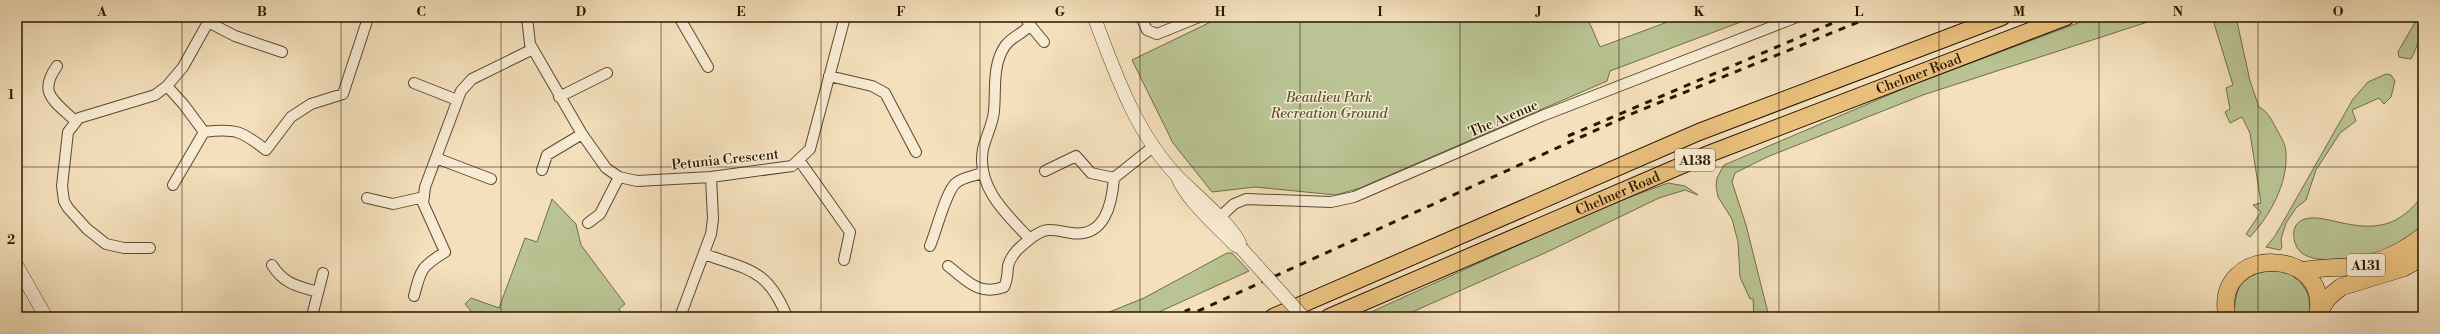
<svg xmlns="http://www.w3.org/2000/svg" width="2440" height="334" font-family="'Libre Bodoni',serif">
	<rect width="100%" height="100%" fill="#f4e0bc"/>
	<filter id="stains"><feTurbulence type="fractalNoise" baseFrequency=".005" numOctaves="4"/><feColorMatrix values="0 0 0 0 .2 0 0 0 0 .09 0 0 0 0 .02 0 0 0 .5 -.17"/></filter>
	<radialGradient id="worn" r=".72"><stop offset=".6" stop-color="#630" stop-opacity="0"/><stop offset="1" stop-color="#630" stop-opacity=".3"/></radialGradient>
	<!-- green -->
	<path fill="#b9c393" stroke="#706d4a" d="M 1221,17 L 1587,17 L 1600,47 L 1681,17 L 1754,17 L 1610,71 L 1607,81 L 1360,188 L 1336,195 L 1255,187 L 1212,192 L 1173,143 L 1132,60 Z
		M 2094,17 L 2163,17 L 1923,95 L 1767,157 L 1735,173 L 1732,182 L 1746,225 L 1769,317 L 1754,317 L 1753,299 L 1750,299 L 1740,277 L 1738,242 L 1732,219 L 1718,197 L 1716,186 L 1717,178 L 1724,165 L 1917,83 Z
		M 2212,17 L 2236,17 L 2250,81 L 2259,107 C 2268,112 2271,119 2276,128 C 2280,136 2286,144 2286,153 C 2288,183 2270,216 2250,237 L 2246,234 L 2261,212 L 2253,205 L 2261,203 L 2250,133 L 2242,117 L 2230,123 L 2225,112 L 2230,109 L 2226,88 L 2233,85 Z
		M 2418,17 L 2423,17 C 2423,30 2417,48 2411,59 L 2399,57 L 2398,52 Z
		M 2386,74 L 2391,75 L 2395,81 L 2391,97 L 2384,104 L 2379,98 L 2352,110 L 2356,121 L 2340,133 L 2316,170 L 2306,200 L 2296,208 L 2286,223 L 2281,239 L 2282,248 L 2280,250 L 2266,247 L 2275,236 L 2353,99 L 2368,82 Z
		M 1668,183 L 1685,186 L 1698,195 L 1685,190 L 1659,198 L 1547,252 L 1401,317 L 1360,317 L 1600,208 Z
		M 2423,195 L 2423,225 C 2400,243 2376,258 2347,259 C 2333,259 2318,262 2305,255 C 2292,249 2288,223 2305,219 C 2315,216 2329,220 2338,222 C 2376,231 2399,227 2423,195 Z
		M 552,199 L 576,224 L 581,245 L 625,304 L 619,309 L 623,317 L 476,317 L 465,304 L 471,298 L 499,308 L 525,238 L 537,242 Z
		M 1227,253 L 1232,253 L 1249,271 L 1148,317 L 1097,317 L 1144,298 Z
		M 2285,270 C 2306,286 2310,290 2310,317 L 2234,317 C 2236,274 2246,272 2285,270 Z"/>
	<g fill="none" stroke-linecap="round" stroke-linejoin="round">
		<!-- minor casing -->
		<g stroke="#5b492f" stroke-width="12">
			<path id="minor" d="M 527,17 L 530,44 L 582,134 L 606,168 L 619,177 L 637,181 L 711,177 L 792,166 L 810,149 L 845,17
				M 679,17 L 708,67
				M 1025,17 L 1030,25 C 1023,34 1012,36 1005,46 C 992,65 996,90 994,111 C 993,124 986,136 983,149 C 976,187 1006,214 1030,239 C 1046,226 1052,230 1071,233 C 1105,238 1112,204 1114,178 L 1154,146
				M 1141,17 L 1147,30 L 1157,34 L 1199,17
				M 208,22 L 235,36 L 282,52
				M 1030,25 L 1044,42
				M 57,66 C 37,94 55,101 75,121
				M 829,76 L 872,86 L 885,93 L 916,152
				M 414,83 L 457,100
				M 167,86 L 184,105 L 204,132 L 173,185
				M 559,97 L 607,73
				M 204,132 C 235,128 242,131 266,150 L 291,117 L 311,104 L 343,94 L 368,18
				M 436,158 L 491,179
				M 799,160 L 850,232 L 844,260
				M 542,170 L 547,155 L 582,134
				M 1045,171 L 1076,156 L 1091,173 L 1114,178
				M 367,198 L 393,204 L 424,197
				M 1219,218 L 1234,204 L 1246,199 L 1331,202 L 1354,197 L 1542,116 L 1797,17
				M 588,223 L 600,214 L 619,177
				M 930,246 C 936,232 946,191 956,183 C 963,177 974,176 982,173
				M 150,248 L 124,248 L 106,244 L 87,229 L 68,208 L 64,201 L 62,186 L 68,132 L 79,118 L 155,95 L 167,86 L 183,67 L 211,17
				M 704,254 C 749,270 768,269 787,317
				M 272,265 C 284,284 297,286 318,292
				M 948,266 C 968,281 978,296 1004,287 C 1008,279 1007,275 1008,266 C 1011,254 1021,246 1030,239
				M 414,296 C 421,269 421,267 445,252 L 423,203 L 425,187 L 461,91 L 472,79 L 533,49
				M 314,317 L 313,312 L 323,273
				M 680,317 L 711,234 L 713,219 L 711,177"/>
		</g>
		<!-- tertiary casing -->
		<g stroke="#5b492f" stroke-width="14">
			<path id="tertiary" d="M 1094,17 C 1115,72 1135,132 1177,176 C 1190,190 1240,231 1241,248 L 1235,245 C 1217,226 1186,200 1177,176
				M 17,266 L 46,317"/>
		</g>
		<!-- primary casing -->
		<g stroke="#281700" stroke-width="18">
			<g id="primary">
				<path d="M 1273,317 L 1699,132 L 2002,17"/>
				<path id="s1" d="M 1329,317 L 1706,155 L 2066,17"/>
			</g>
		</g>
		<!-- trunk casing -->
		<g stroke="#281700" stroke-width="18">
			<path id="trunk" d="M 2301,271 C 2316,268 2331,268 2347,267 C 2376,265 2400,254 2423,236
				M 2318,313 L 2329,297 L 2341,287 L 2403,268 L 2423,257
				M 2227,317 C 2212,243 2334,246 2317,317"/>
		</g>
		<!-- minor -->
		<use href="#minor" stroke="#f8ebd3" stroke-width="10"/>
		<!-- tertiary -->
		<use href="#tertiary" stroke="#f8ebd3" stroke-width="13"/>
		<!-- primary -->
		<use href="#primary" stroke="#eac07e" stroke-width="16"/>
		<!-- trunk -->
		<use href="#trunk" stroke="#eac07e" stroke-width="17"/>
		<!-- rail -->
		<path stroke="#281700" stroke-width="3" stroke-dasharray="7 7" stroke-linecap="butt" d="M 1568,136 L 1847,17
			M 1172,317 L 1190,309
			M 1185,317 L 1636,112 L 1871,17"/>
		<!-- tertiary-bridge casing -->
		<g stroke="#5b492f" stroke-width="14" stroke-linecap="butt">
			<path id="tertiary-bridge" d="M 1241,248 L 1303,317"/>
		</g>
		<!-- tertiary-bridge -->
		<use href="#tertiary-bridge" stroke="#f8ebd3" stroke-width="13"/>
	</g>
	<!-- grid -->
	<path fill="none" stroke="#281700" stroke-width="1" stroke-opacity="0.55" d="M 182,17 L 182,317M 341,17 L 341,317M 501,17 L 501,317M 661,17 L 661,317M 821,17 L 821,317M 980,17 L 980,317M 1140,17 L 1140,317M 1300,17 L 1300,317M 1460,17 L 1460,317M 1619,17 L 1619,317M 1779,17 L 1779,317M 1939,17 L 1939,317M 2099,17 L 2099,317M 2258,17 L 2258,317M 17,167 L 2423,167"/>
	<g text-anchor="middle" stroke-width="3" stroke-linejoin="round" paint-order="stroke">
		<!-- shield labels -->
		<g fill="#f8ebd3" stroke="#66573f" stroke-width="1">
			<rect x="1675" y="149" width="40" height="22" rx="3"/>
			<rect x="2347" y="254" width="38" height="22" rx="3"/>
		</g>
		<g font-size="13" font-weight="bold" fill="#281700">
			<text x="1695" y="165">A138</text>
			<text x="2366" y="270">A131</text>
		</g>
		<!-- street labels -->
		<g font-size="14" fill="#281700" stroke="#f8ebd3">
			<text dy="5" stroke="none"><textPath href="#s1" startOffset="638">Chelmer Road</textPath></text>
			<text transform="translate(1503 118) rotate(-23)" y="5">The Avenue</text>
			<text transform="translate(725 159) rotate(-6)" y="5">Petunia Crescent</text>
			<text dy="5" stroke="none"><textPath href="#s1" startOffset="314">Chelmer Road</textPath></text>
		</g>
		<!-- park labels -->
		<g font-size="14" font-style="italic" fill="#5b5333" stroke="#f8ebd3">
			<text x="1329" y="102">Beaulieu Park<tspan x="1329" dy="16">Recreation Ground</tspan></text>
		</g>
	</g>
	<!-- margin -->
	<rect width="2440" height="334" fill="none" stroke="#f4e0bc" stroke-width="44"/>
	<rect x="22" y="22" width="2396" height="290" fill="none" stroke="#281700" stroke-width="1.5"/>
	<g font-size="13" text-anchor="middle" font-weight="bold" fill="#281700">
		<text x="102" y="16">A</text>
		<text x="262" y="16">B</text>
		<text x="421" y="16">C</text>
		<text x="581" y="16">D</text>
		<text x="741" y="16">E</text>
		<text x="901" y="16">F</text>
		<text x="1060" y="16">G</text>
		<text x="1220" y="16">H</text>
		<text x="1380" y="16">I</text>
		<text x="1539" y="16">J</text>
		<text x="1699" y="16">K</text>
		<text x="1859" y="16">L</text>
		<text x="2019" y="16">M</text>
		<text x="2178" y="16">N</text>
		<text x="2338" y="16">O</text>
		<text x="11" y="99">1</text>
		<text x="11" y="244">2</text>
	</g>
	<rect width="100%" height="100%" filter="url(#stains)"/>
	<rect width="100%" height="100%" fill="url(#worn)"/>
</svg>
